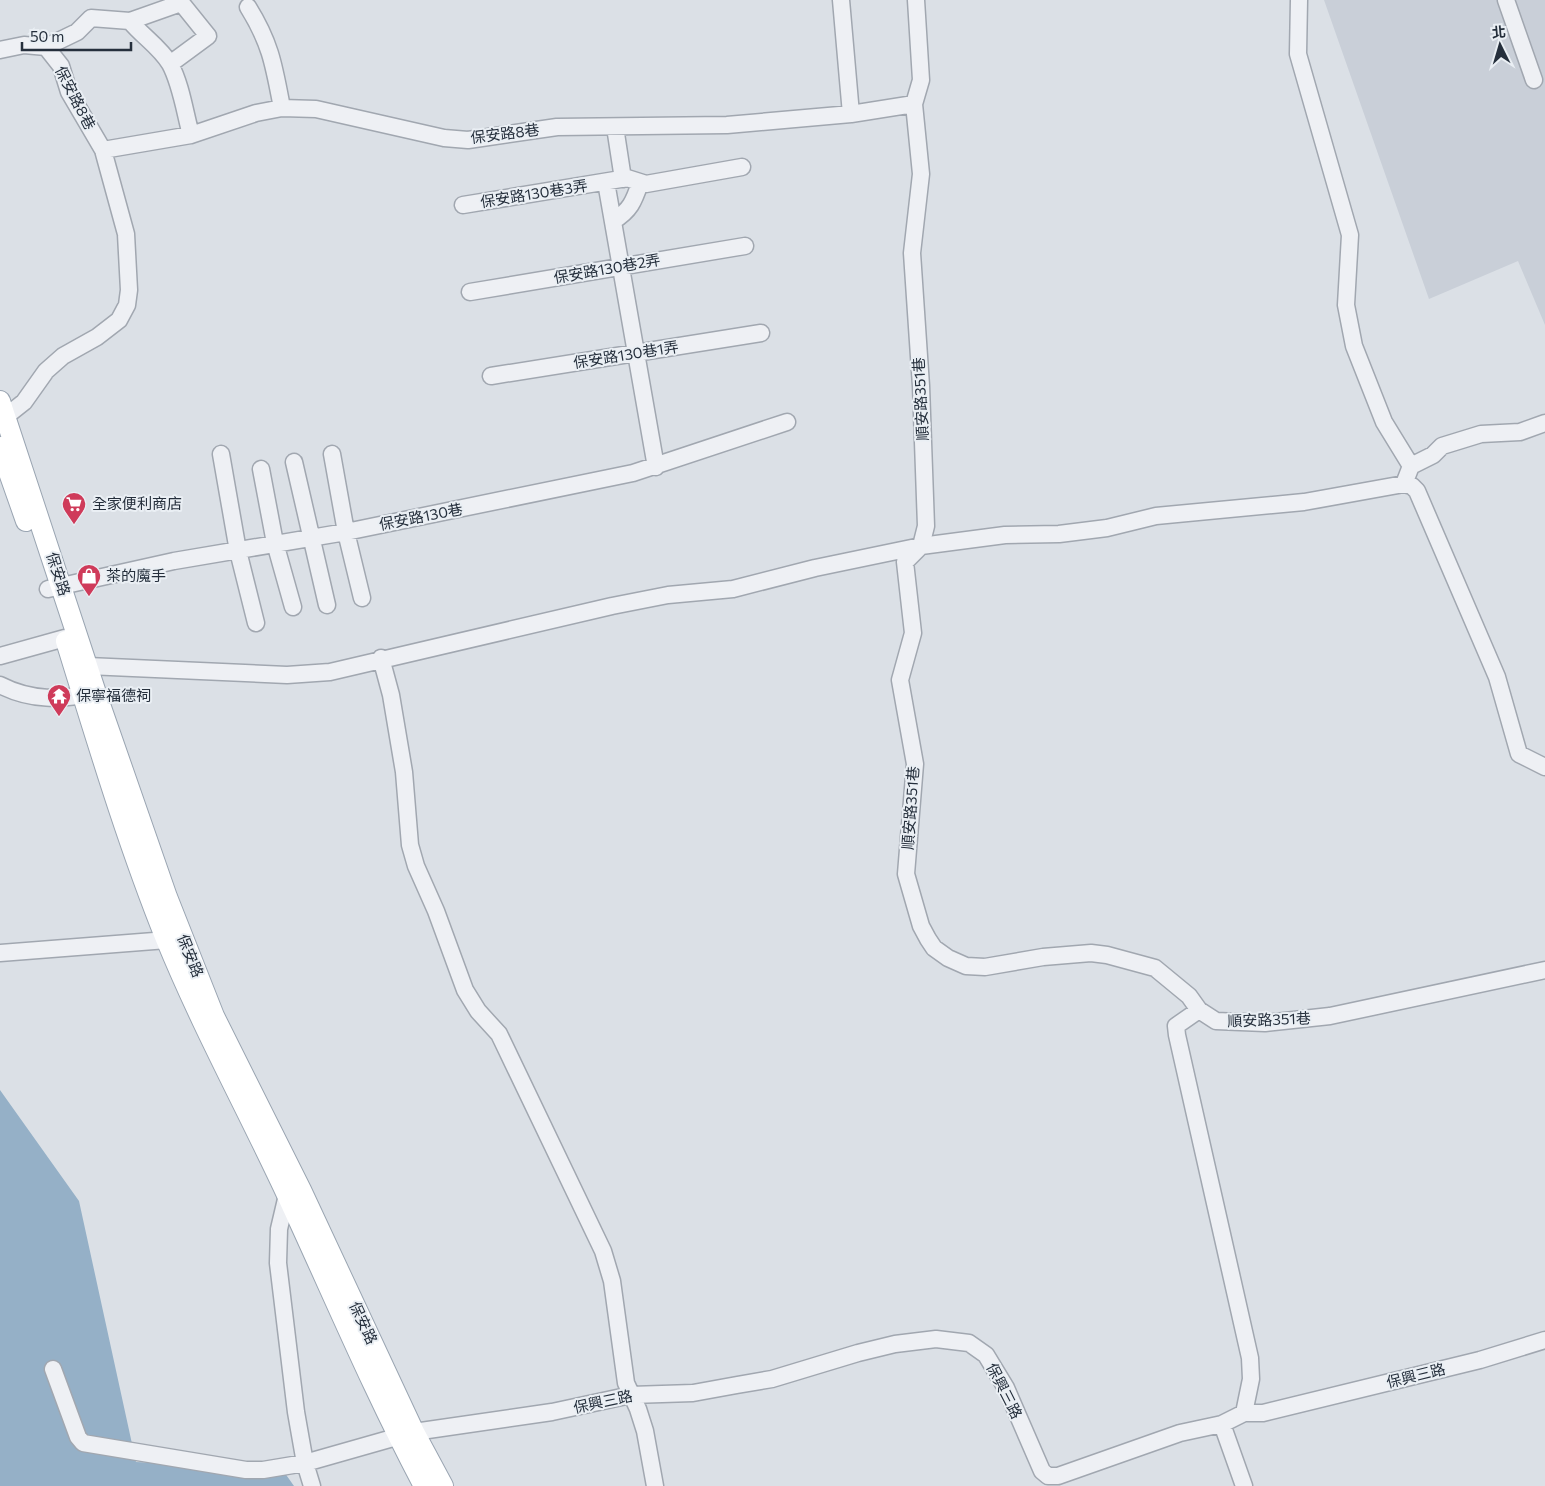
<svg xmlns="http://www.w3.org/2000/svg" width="1545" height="1486" font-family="Commissioner,'Noto Sans TC',sans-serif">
	<rect width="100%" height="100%" fill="#dbe0e6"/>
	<!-- built -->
	<path fill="#c9cfd8" d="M 1324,0 L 1545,0 L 1545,325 L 1518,261 L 1429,299 Z"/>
	<!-- water -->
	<path fill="#95b0c7" d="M 0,1090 L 79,1201 L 136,1462 L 282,1469 L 294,1486 L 0,1486 Z"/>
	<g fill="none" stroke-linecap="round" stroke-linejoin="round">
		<!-- minor casing -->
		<g stroke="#a1a7b0" stroke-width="19">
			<path id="minor" d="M 841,0 L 851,114
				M 916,0 L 921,80 L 914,104 L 921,174 L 912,253 L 921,386 L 926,526 L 921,546 L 905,562 L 913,633 L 900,680 L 915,764 L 906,874 L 921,926 L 928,939 L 934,948 L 948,958 L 966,966 L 985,967 L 1043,957 L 1091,953 L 1107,955 L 1155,968 L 1189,996 L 1199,1010 L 1216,1021 L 1265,1023 L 1330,1016 L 1545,970
				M 1299,0 L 1298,54 L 1350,235 L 1346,305 L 1354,346 L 1384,422 L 1411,466 L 1404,484
				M 1506,0 L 1534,80
				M 248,7 C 271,44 274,66 282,108
				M 130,21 C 142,36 160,47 170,64 C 181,84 185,113 191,135
				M 0,50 L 24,45 L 46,47 L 77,32 L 91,18 L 130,21 L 181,3
				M 170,64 L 208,36 L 179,0
				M 615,127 L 623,179
				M 103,150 L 191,135 L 256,113 L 282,108 L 316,109 L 444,138 L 468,140 L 557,127 L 727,125 L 851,114 L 914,104
				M 606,182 L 656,467
				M 463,205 L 627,178 L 646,184 L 742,167
				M 613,221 C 630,211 634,201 640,183
				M 470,292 L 745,246
				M 491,376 L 761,333
				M 0,421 L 24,402 L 46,371 L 63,356 L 97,337 L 119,320 L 127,305 L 129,290 L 126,234 L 103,150 L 69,92 L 61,66 L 46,47
				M 221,454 L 238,551 L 256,623
				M 332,454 L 346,532 L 362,598
				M 294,462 L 327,605
				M 1411,466 L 1433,455 L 1442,446 L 1481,434 L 1520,432 L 1545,423
				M 261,469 L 275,543 L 293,607
				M 48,589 L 174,561 L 346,532 L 633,473 L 787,422
				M 0,656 L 65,638
				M 381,658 L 391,695 L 404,772 L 410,845 L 416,866 L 436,911 L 465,990 L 478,1011 L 499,1034 L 603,1251 L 612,1281 L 626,1383 L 638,1409 L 645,1431 L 655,1486
				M 77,669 L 88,666 L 287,675 L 330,672 L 612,606 L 668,595 L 733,589 L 815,568 L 921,546 L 1005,535 L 1059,534 L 1107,528 L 1156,516 L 1304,502 L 1404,484 L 1412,486 L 1417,491 L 1497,677 L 1519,754 L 1545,767
				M 0,685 C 31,701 61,700 95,693
				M 0,953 L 167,940
				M 1199,1010 L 1176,1026 L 1177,1035 L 1250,1358 L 1251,1379 L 1244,1413
				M 287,1195 L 279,1229 L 278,1263 L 296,1412 L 305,1463 L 312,1486
				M 53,1369 L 78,1437 L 83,1443 L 246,1470 L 263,1470 L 305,1463 L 414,1432 L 552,1412 L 631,1395 L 693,1393 L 737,1385 L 772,1379 L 858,1353 L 895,1344 L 936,1339 L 969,1343 L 986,1355 L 1006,1388 L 1042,1471 L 1048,1476 L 1058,1476 L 1180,1433 L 1222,1424 L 1244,1413 L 1263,1413 L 1480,1360 L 1545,1340
				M 1222,1424 L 1244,1486"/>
		</g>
		<!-- major casing -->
		<g stroke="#9aa5b2" stroke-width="22">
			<path id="major" d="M 0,401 L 96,693 L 167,897 L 214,1016 L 301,1190 L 414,1432 L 443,1486
				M 0,447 L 26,521
				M 66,641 C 97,741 127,842 166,939 C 202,1027 248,1111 288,1197 C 333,1294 374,1392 424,1486"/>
		</g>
		<!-- minor -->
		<use href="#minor" stroke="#eef0f4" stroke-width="16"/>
		<!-- major -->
		<use href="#major" stroke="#fff" stroke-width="20"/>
	</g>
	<!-- icons -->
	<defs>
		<g id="supermarket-pin" transform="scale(1.25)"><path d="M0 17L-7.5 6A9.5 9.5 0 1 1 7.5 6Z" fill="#cf3b5a" stroke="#eaeff4"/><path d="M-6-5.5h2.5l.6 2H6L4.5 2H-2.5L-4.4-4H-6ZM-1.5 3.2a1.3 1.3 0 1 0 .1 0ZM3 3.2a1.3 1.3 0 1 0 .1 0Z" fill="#fff"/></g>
		<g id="shop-pin" transform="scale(1.25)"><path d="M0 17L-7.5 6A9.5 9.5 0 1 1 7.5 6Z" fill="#cf3b5a" stroke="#eaeff4"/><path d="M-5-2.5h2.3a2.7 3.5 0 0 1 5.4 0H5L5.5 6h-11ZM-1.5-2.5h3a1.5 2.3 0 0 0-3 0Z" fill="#fff"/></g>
		<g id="temple-pin" transform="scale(1.25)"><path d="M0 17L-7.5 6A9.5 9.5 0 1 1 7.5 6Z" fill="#cf3b5a" stroke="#eaeff4"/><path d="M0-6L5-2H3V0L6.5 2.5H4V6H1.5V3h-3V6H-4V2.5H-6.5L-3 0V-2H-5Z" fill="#fff"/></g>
	</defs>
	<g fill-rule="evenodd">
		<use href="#supermarket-pin" x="74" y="504"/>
		<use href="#shop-pin" x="89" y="576"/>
		<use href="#temple-pin" x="59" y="696"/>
	</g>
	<g text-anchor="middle" stroke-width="4" stroke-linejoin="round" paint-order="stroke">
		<!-- street labels -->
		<g font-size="15" fill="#252f3c" stroke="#eaeff4">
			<text transform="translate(75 98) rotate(63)" y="5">保安路8巷</text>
			<text transform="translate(505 134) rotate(-7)" y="5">保安路8巷</text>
			<text transform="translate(534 194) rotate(-9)" y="5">保安路130巷3弄</text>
			<text transform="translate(607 269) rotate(-10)" y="5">保安路130巷2弄</text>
			<text transform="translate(626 355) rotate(-9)" y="5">保安路130巷1弄</text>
			<text transform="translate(921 399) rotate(-93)" y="5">順安路351巷</text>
			<text transform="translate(421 517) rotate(-11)" y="5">保安路130巷</text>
			<text transform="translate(58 574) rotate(72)" y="5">保安路</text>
			<text transform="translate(911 808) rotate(-86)" y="5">順安路351巷</text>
			<text transform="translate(190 956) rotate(68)" y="5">保安路</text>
			<text transform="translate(1269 1020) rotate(-2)" y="5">順安路351巷</text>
			<text transform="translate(363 1323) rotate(65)" y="5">保安路</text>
			<text transform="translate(1416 1376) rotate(-14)" y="5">保興三路</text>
			<text transform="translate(1004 1391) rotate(63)" y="5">保興三路</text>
			<text transform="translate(603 1402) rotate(-12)" y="5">保興三路</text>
		</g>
		<!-- poi labels -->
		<g font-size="15" fill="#252f3c" stroke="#eaeff4" text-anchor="start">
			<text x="92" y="509">全家便利商店</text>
			<text x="106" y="581">茶的魔手</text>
			<text x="76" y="701">保寧福德祠</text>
		</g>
	</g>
	<!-- north arrow -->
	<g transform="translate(1500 45) rotate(355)" stroke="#eaeff4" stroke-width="4" paint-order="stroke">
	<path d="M0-4L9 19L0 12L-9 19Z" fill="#252f3c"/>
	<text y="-8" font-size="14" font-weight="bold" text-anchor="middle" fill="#252f3c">北</text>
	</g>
	<!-- scale -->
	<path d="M22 42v8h109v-8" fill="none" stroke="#252f3c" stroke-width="2.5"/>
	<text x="30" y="42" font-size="15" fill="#252f3c" stroke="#eaeff4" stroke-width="4" paint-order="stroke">50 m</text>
</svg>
